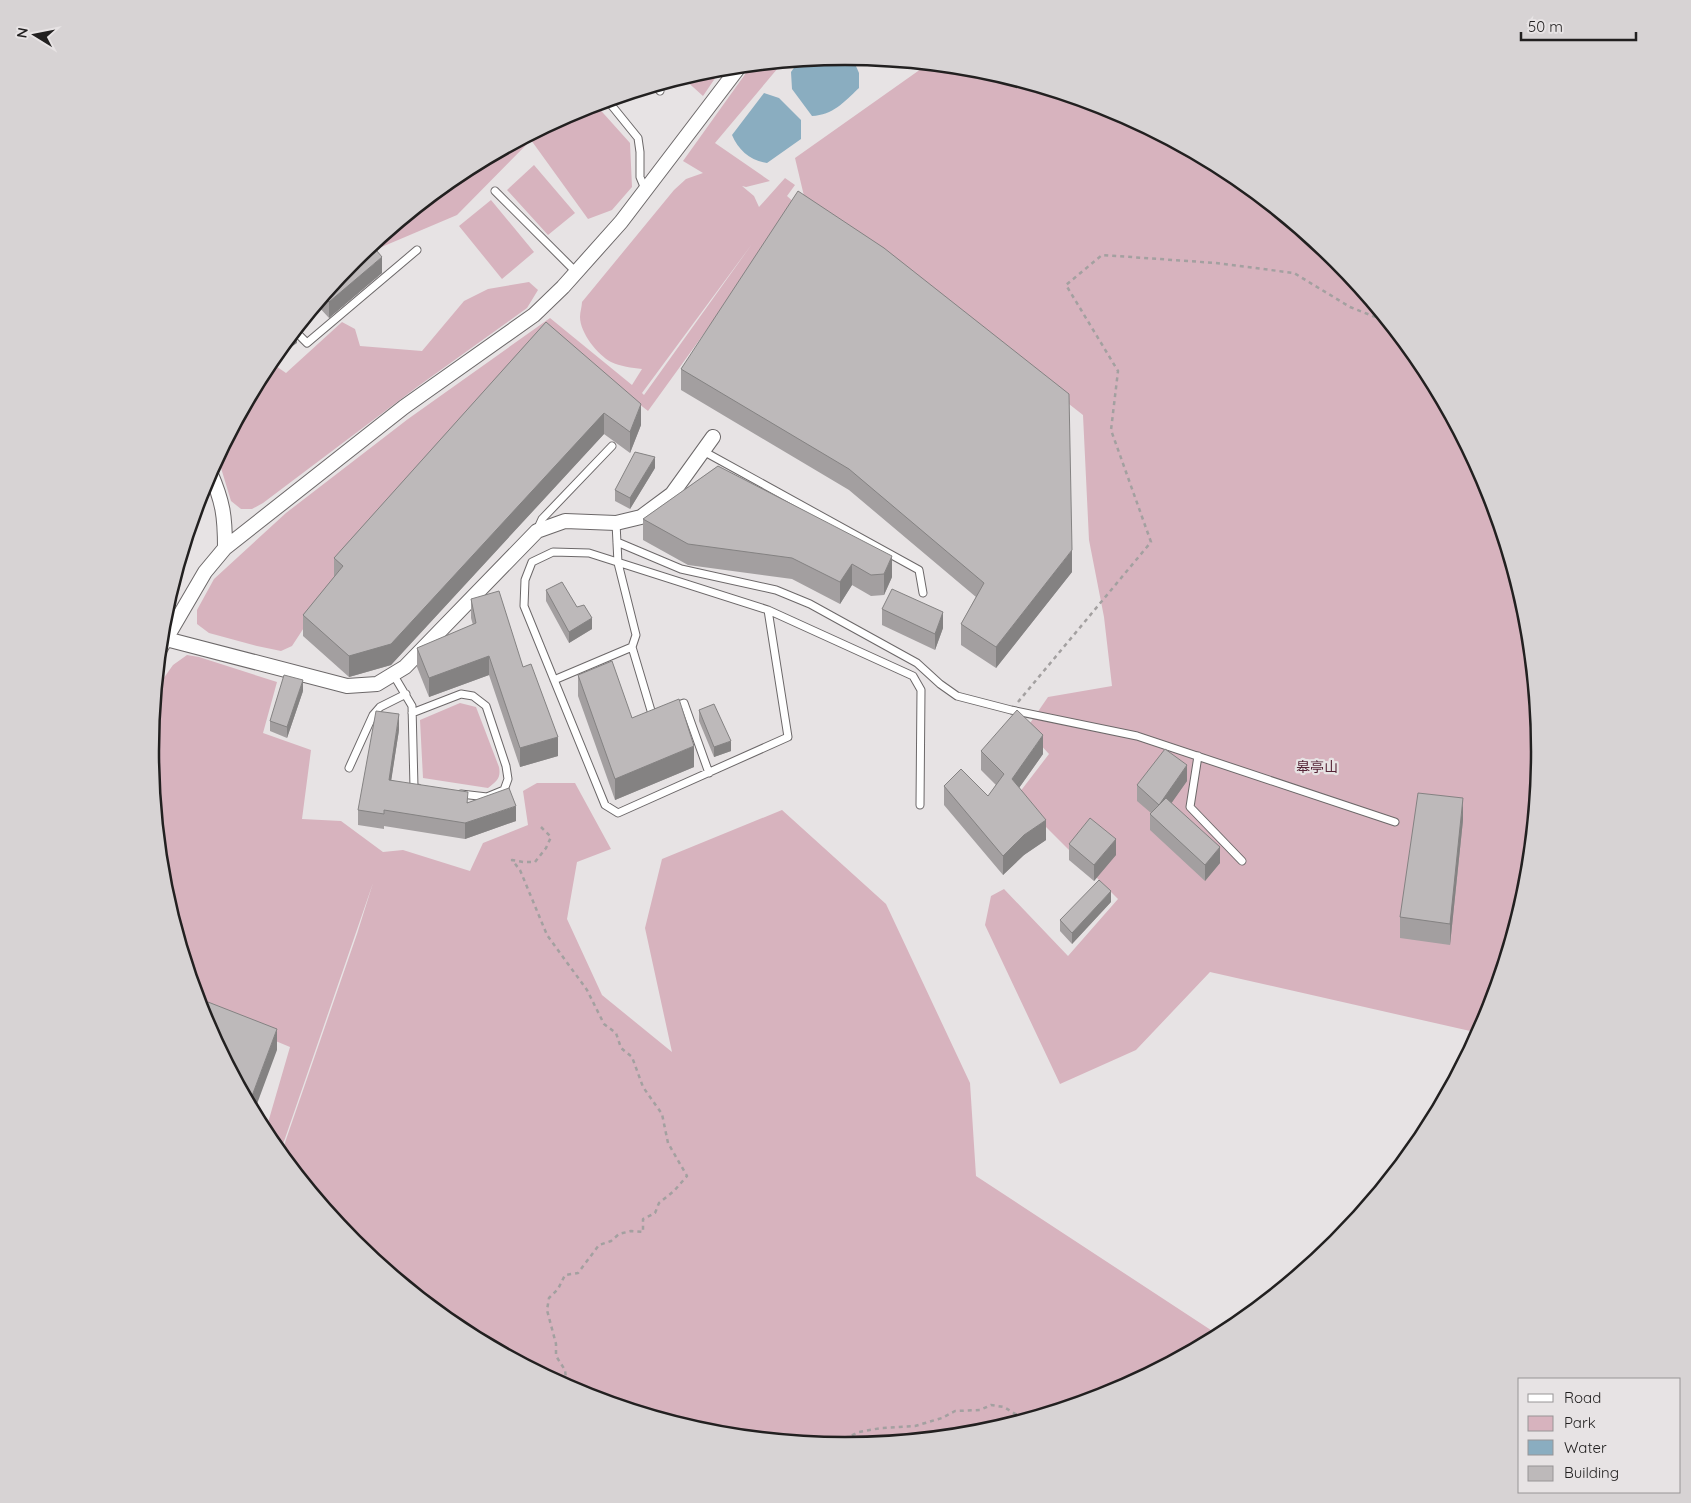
<svg xmlns="http://www.w3.org/2000/svg" width="1691" height="1503" font-family="Quicksand,'Noto Sans SC',sans-serif">
	<rect width="100%" height="100%" fill="#e7e3e4"/>
	<!-- green -->
	<path fill="#d7b3be" fill-rule="evenodd" d="M 783,62 L 715,143 L 770,181 L 746,187 L 742,186 L 754,196 L 759,207 L 785,178 L 795,185 L 787,196 L 797,205 L 648,411 L 554,337 L 326,594 L 292,646 L 281,651 L 257,646 L 209,633 L 197,624 L 197,610 L 214,579 L 286,513 L 408,419 L 550,318 L 632,385 L 642,369 C 632,368 620,366 611,362 C 598,355 580,333 580,317 C 580,312 582,306 582,302 L 674,190 L 686,179 L 703,173 L 683,161 L 751,66 ZM 752,244 L 644,395 L 642,393 Z
		M 928,64 L 981,70 L 1112,109 L 1232,174 L 1337,260 L 1424,365 L 1488,486 L 1527,616 L 1541,752 L 1527,887 L 1488,1018 L 1479,1033 L 1210,972 L 1136,1050 L 1060,1084 L 985,925 L 991,896 L 1004,889 L 1068,956 L 1118,899 L 1016,797 L 1049,754 L 1026,729 L 1048,697 L 1112,686 L 1104,617 L 1089,540 L 1083,415 L 804,196 L 795,158 Z
		M 722,68 L 703,96 L 683,78 L 710,70 Z
		M 595,104 L 630,143 L 632,187 L 612,210 L 588,219 L 531,140 L 457,215 L 358,257 L 459,173 L 580,109 Z
		M 534,165 L 575,213 L 548,235 L 507,190 Z
		M 491,200 L 534,252 L 502,279 L 459,226 Z
		M 529,282 L 538,290 L 527,308 L 417,387 L 263,503 L 252,509 L 241,509 L 231,501 L 218,458 L 270,362 L 286,373 L 342,322 L 355,329 L 360,346 L 422,351 L 464,301 L 488,289 Z
		M 187,655 L 199,657 L 277,682 L 263,733 L 311,750 L 302,819 L 341,821 L 383,852 L 403,850 L 470,871 L 483,843 L 528,825 L 523,791 L 537,783 L 575,783 L 611,849 L 577,862 L 567,919 L 602,995 L 672,1052 L 645,928 L 662,859 L 782,810 L 886,904 L 970,1083 L 976,1176 L 1220,1336 L 1111,1394 L 981,1433 L 846,1447 L 710,1433 L 579,1394 L 459,1329 L 354,1243 L 281,1154 L 357,934 L 373,883 L 280,1153 L 265,1133 L 290,1047 L 201,1010 L 164,887 L 150,751 L 156,689 L 173,665 Z
		M 460,703 L 476,707 L 499,767 C 501,778 497,781 488,788 L 423,778 L 420,720 Z"/>
	<!-- water -->
	<path fill="#8aadc0" d="M 846,56 L 852,57 L 859,73 L 859,88 C 844,102 833,115 812,116 L 792,89 L 791,72 L 799,61 Z
		M 764,93 L 779,98 L 801,120 L 801,139 L 767,163 C 751,161 738,150 732,135 Z"/>
	<g fill="none" stroke-linecap="round" stroke-linejoin="round">
		<!-- lane casing -->
		<g stroke="#6c6869" stroke-width="9">
			<path id="lane" d="M 655,86 L 660,91
				M 608,101 L 638,138 L 640,152 L 640,177 L 645,189
				M 495,191 L 576,272
				M 295,331 L 307,343 L 417,250
				M 703,451 L 919,570 L 923,593
				M 537,530 L 542,519 L 612,446
				M 617,542 L 681,569 L 776,590 L 810,604 L 917,663 L 940,684 L 957,696 L 1011,710 L 1137,736 L 1395,822
				M 768,610 L 788,737 L 618,813 L 605,805 L 524,606 L 525,580 L 532,562 L 553,552 L 589,553 L 768,610 L 913,676 L 921,690 L 920,805
				M 632,647 L 652,714 L 656,713
				M 393,674 L 412,706 L 414,787 L 418,788
				M 554,680 L 632,647 L 636,635 L 618,563 L 616,523
				M 673,707 L 684,703 L 709,773
				M 412,713 L 461,694 L 473,696 L 486,706 L 506,766 L 508,779 L 504,790 L 487,797 L 461,794
				M 1198,756 L 1190,807 L 1242,861
				M 349,768 L 373,715 L 380,707 L 406,694"/>
		</g>
		<!-- street casing -->
		<g stroke="#6c6869" stroke-width="16">
			<path id="street" d="M 210,472 C 223,502 225,516 225,548
				M 166,639 L 347,686 L 377,684 L 405,667 L 537,531 L 565,521 L 616,523 L 641,517 L 672,494 L 713,437
				M 160,649 L 205,572 L 225,548 L 404,407 L 534,315 L 563,287 L 621,222 L 739,67"/>
		</g>
		<!-- path -->
		<path stroke="#a3a0a0" stroke-width="2.5" stroke-dasharray="4 4" stroke-linecap="butt" d="M 1018,702 L 1151,542 L 1111,430 L 1118,371 L 1066,285 L 1102,255 L 1216,263 L 1294,273 L 1350,307 L 1388,322
			M 541,827 L 551,837 L 546,848 L 535,862 L 523,862 L 512,860 L 520,870 L 547,935 L 587,990 L 604,1024 L 616,1033 L 621,1048 L 632,1057 L 643,1087 L 662,1114 L 668,1143 L 687,1176 L 674,1191 L 659,1203 L 655,1213 L 643,1219 L 643,1232 L 631,1231 L 619,1234 L 611,1241 L 599,1245 L 578,1273 L 565,1275 L 558,1289 L 549,1298 L 547,1310 L 556,1344 L 556,1356 L 565,1370 L 567,1387
			M 813,1444 L 828,1442 L 846,1438 L 859,1432 L 881,1428 L 915,1426 L 942,1418 L 955,1411 L 980,1410 L 991,1405 L 1004,1407 L 1025,1420"/>
		<!-- lane -->
		<use href="#lane" stroke="#fff" stroke-width="7"/>
		<!-- street -->
		<use href="#street" stroke="#fff" stroke-width="14"/>
	</g>
	<!-- wall -->
	<path fill="#a39fa0" d="M 589,106 L 568,123 L 564,117 L 580,109 Z
		M 354,260 L 382,273 L 329,318 L 317,305 Z
		M 546,322 L 641,425 L 630,453 L 604,434 L 391,665 L 349,677 L 303,636 L 303,615 L 334,577 L 334,558 Z
		M 681,369 L 1072,572 L 996,668 L 961,645 L 961,624 L 976,597 L 849,490 L 681,390 Z
		M 718,466 L 892,577 L 884,595 L 871,596 L 852,585 L 840,604 L 792,579 L 688,565 L 643,540 L 643,519 Z
		M 655,468 L 630,509 L 615,501 L 615,490 Z
		M 546,590 L 577,607 L 592,629 L 569,643 L 546,601 Z
		M 471,599 L 523,667 L 558,756 L 520,767 L 489,675 L 429,697 L 417,667 L 417,648 L 473,625 L 471,618 Z
		M 882,609 L 943,628 L 935,650 L 882,625 Z
		M 578,675 L 632,718 L 694,767 L 615,800 L 578,696 Z
		M 303,691 L 287,738 L 270,731 L 270,721 Z
		M 699,710 L 731,751 L 714,757 L 699,721 Z
		M 399,730 L 391,780 L 468,802 L 516,821 L 465,839 L 384,826 L 384,829 L 358,825 L 358,810 Z
		M 981,751 L 1043,754 L 1019,788 L 1046,840 L 1024,855 L 1003,875 L 944,805 L 944,786 L 988,796 L 996,785 L 981,770 Z
		M 1187,781 L 1171,803 L 1220,863 L 1205,881 L 1150,830 L 1150,814 L 1151,813 L 1137,801 L 1137,785 Z
		M 1463,820 L 1450,945 L 1400,938 L 1400,917 Z
		M 1069,844 L 1116,855 L 1094,881 L 1069,860 Z
		M 1111,902 L 1072,944 L 1060,931 L 1060,920 Z"/>
	<!-- shaded-wall -->
	<path fill="#848282" d="M 589,106 L 568,123 L 568,115 L 580,109 Z
		M 382,257 L 382,273 L 329,318 L 329,302 Z
		M 297,332 L 297,343 L 275,358 L 275,356 L 292,336 Z
		M 641,404 L 641,425 L 630,453 L 630,432 Z
		M 604,413 L 604,434 L 391,665 L 349,677 L 349,656 Z
		M 655,457 L 655,468 L 630,509 L 630,498 Z
		M 1072,550 L 1072,572 L 996,668 L 996,647 Z
		M 892,556 L 892,577 L 884,595 L 884,574 Z
		M 852,564 L 852,585 L 840,604 L 840,582 Z
		M 943,612 L 943,628 L 935,650 L 935,634 Z
		M 592,618 L 592,629 L 569,643 L 569,632 Z
		M 489,656 L 489,675 L 429,697 L 429,678 Z
		M 303,680 L 303,691 L 287,738 L 287,727 Z
		M 399,714 L 399,730 L 389,795 L 389,780 Z
		M 1043,735 L 1043,754 L 1012,798 L 1012,779 Z
		M 558,737 L 558,756 L 520,767 L 520,748 Z
		M 731,741 L 731,751 L 714,757 L 714,747 Z
		M 694,746 L 694,767 L 615,800 L 615,779 Z
		M 1187,765 L 1187,781 L 1159,821 L 1159,805 Z
		M 1463,798 L 1463,820 L 1450,945 L 1450,924 Z
		M 516,806 L 516,821 L 465,839 L 465,823 Z
		M 1046,820 L 1046,840 L 1024,855 L 1003,875 L 1003,856 L 1024,835 Z
		M 1116,839 L 1116,855 L 1094,881 L 1094,865 Z
		M 1220,847 L 1220,863 L 1205,881 L 1205,865 Z
		M 1111,891 L 1111,902 L 1072,944 L 1072,933 Z
		M 277,1029 L 277,1050 L 254,1112 L 249,1104 Z"/>
	<!-- building -->
	<path fill="#bdb9ba" stroke="#848282" d="M 798,191 L 884,248 L 1069,394 L 1072,550 L 996,647 L 961,624 L 984,583 L 849,469 L 681,369 Z
		M 372,245 L 382,257 L 329,302 L 324,296 L 354,260 Z
		M 546,322 L 641,404 L 630,432 L 604,413 L 391,644 L 349,656 L 303,615 L 343,566 L 334,558 Z
		M 635,452 L 655,457 L 630,498 L 615,490 Z
		M 718,466 L 892,556 L 884,574 L 871,575 L 852,564 L 840,582 L 792,558 L 688,544 L 643,519 Z
		M 562,582 L 577,607 L 584,605 L 592,618 L 569,632 L 546,590 Z
		M 892,589 L 943,612 L 935,634 L 882,609 Z
		M 499,591 L 523,667 L 531,664 L 558,737 L 520,748 L 489,656 L 429,678 L 417,648 L 476,623 L 471,599 Z
		M 612,661 L 632,718 L 679,699 L 694,746 L 615,779 L 578,675 Z
		M 284,675 L 303,680 L 287,727 L 270,721 Z
		M 714,704 L 731,741 L 714,747 L 699,710 Z
		M 1017,710 L 1043,735 L 1012,779 L 1046,820 L 1024,835 L 1003,856 L 944,786 L 961,769 L 988,796 L 1004,774 L 981,751 Z
		M 376,711 L 399,714 L 389,780 L 468,792 L 467,803 L 509,788 L 516,806 L 465,823 L 384,810 L 384,814 L 358,810 Z
		M 1165,749 L 1187,765 L 1159,805 L 1137,785 Z
		M 1418,793 L 1463,798 L 1450,924 L 1400,917 Z
		M 1166,798 L 1220,847 L 1205,865 L 1150,814 Z
		M 1090,818 L 1116,839 L 1094,865 L 1069,844 Z
		M 1099,880 L 1111,891 L 1072,933 L 1060,920 Z
		M 208,1002 L 277,1029 L 249,1104 L 203,1017 Z"/>
	<g text-anchor="middle" stroke-width="4.5" stroke-linejoin="round" paint-order="stroke">
		<!-- park labels -->
		<g font-size="14" fill="#552436" stroke="#e7e3e4">
			<text x="1317" y="772">皋亭山</text>
		</g>
	</g>
	<!-- crop -->
	<path d="M0 0H1691V1503H0ZM159 751a686 686 0 1 1 1372 0a686 686 0 1 1-1372 0Z" fill="#d7d3d4" fill-rule="evenodd"/>
	<path fill="none" stroke="#222020" stroke-width="2.5" d="M159 751a686 686 0 1 1 1372 0a686 686 0 1 1-1372 0Z"/>
	<!-- legend -->
	<rect x="1518" y="1378" width="162" height="115" fill="#e7e3e4" stroke="#989596"/>
	<rect x="1528" y="1394" width="25" height="8" fill="#ffffff" stroke="#989596"/>
	<text x="1564" y="1403" font-size="15" fill="#222020">Road</text>
	<rect x="1528" y="1416" width="25" height="15" fill="#d7b3be" stroke="#989596"/>
	<text x="1564" y="1428" font-size="15" fill="#222020">Park</text>
	<rect x="1528" y="1440" width="25" height="15" fill="#8aadc0" stroke="#989596"/>
	<text x="1564" y="1453" font-size="15" fill="#222020">Water</text>
	<rect x="1528" y="1466" width="25" height="15" fill="#bdb9ba" stroke="#989596"/>
	<text x="1564" y="1478" font-size="15" fill="#222020">Building</text>
	<!-- north arrow -->
	<g transform="translate(35 35) rotate(280)" stroke="#e7e3e4" stroke-width="4" paint-order="stroke">
	<path d="M0-4L9 19L0 12L-9 19Z" fill="#222020"/>
	<text y="-8" font-size="14" font-weight="bold" text-anchor="middle" fill="#222020">N</text>
	</g>
	<!-- scale -->
	<path d="M1521 32v8h115v-8" fill="none" stroke="#222020" stroke-width="2.5"/>
	<text x="1528" y="32" font-size="15" fill="#222020" stroke="#e7e3e4" stroke-width="4" paint-order="stroke">50 m</text>
</svg>
